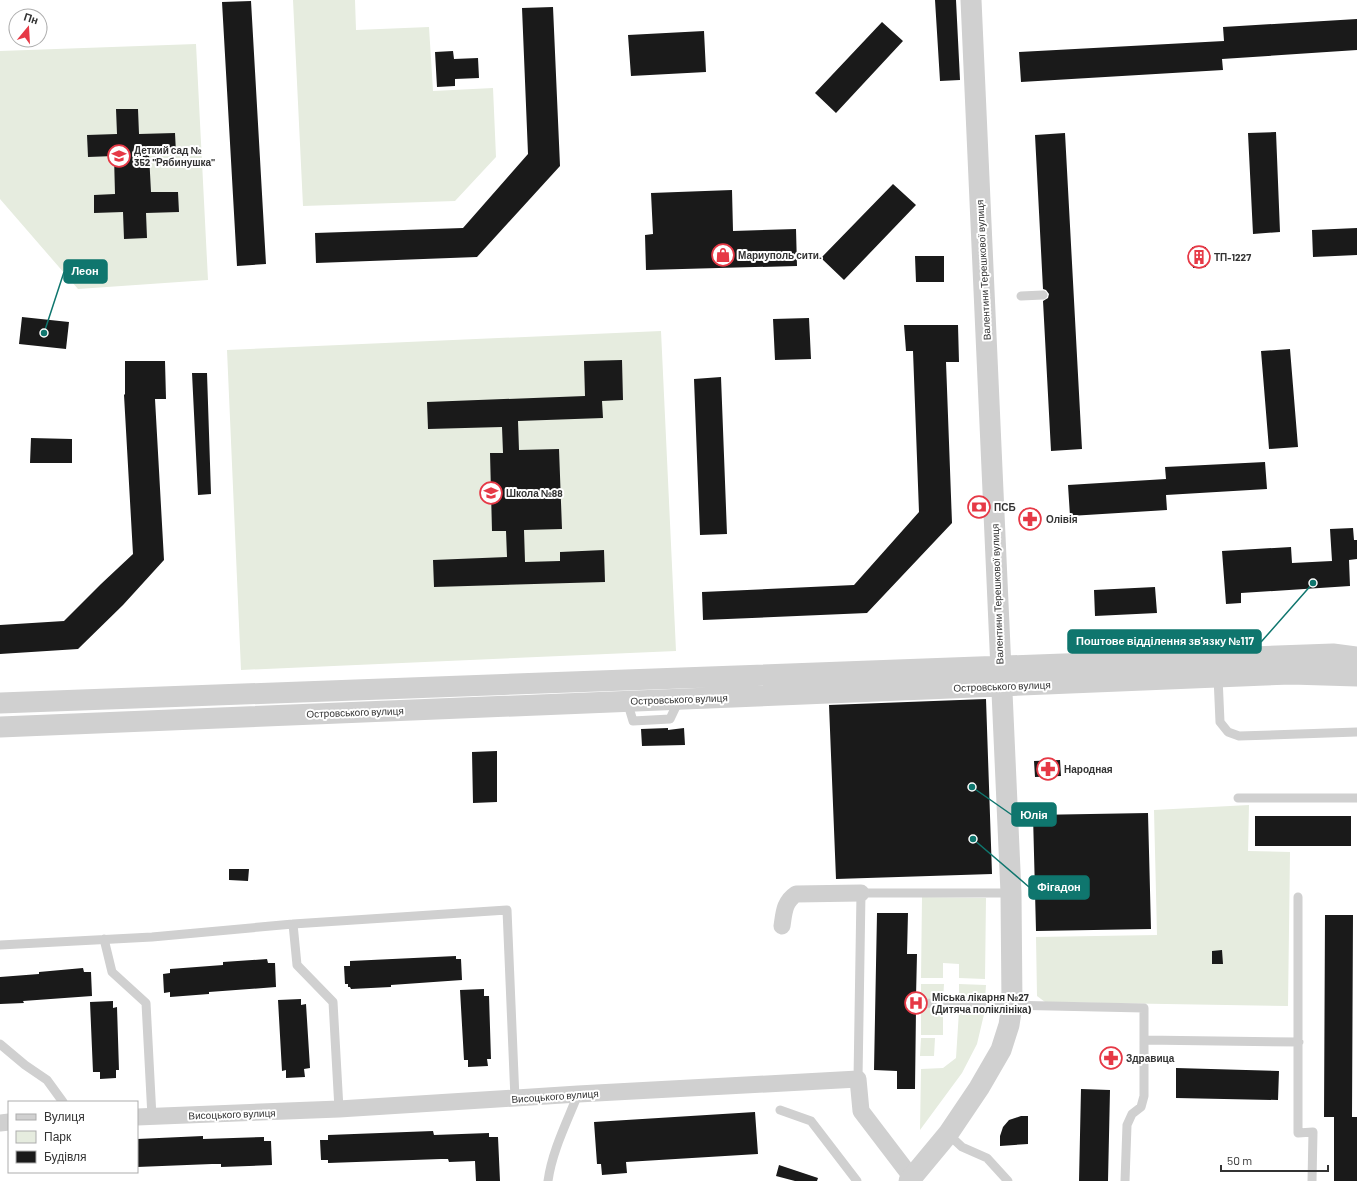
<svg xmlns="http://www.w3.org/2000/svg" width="1357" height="1181" font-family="Barlow,sans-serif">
	<rect width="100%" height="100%" fill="#fff"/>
	<!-- green -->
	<path fill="#e6ecdf" d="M 293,0 L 355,0 L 356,30 L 429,27 L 433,91 L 493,88 L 496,157 L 455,201 L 303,206 Z
		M 196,44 L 208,280 L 78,289 L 0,199 L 0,51 Z
		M 661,331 L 676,651 L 241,670 L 227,350 Z
		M 1249,805 L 1248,851 L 1290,852 L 1288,1006 L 1045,1002 L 1037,996 L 1036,937 L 1157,935 L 1154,810 Z
		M 922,897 L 986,898 L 985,979 L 959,978 L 959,964 L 943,963 L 943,978 L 921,978 Z
		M 921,984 L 944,984 L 943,1000 L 921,1000 Z
		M 959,984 L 986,985 L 985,1000 L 959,1000 Z
		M 921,1005 L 943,1006 L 943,1035 L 921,1035 Z
		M 985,1010 L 977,1044 L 962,1073 L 920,1130 L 921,1069 L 943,1068 L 956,1058 L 959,1011 Z
		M 921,1038 L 935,1038 L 934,1056 L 920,1056 Z"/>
	<!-- building -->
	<path fill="#1a1a1a" d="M 935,0 L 956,0 L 960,80 L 940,81 Z
		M 251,1 L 266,264 L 237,266 L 222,2 Z
		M 553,7 L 560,166 L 477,257 L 316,263 L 315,233 L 463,228 L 528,154 L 522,8 Z
		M 1357,19 L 1357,50 L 1222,59 L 1223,70 L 1021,82 L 1019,52 L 1224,41 L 1223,27 Z
		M 882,22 L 903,41 L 836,113 L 815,93 Z
		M 704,31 L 706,72 L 631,76 L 628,35 Z
		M 453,51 L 454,59 L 478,58 L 479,78 L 455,79 L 455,86 L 437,87 L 435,52 Z
		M 116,109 L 138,109 L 139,134 L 175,133 L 176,153 L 149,154 L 151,192 L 178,192 L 179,212 L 146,213 L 147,238 L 124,239 L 123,212 L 94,213 L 94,195 L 115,194 L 114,156 L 88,157 L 87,135 L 117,134 Z
		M 1276,132 L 1280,232 L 1253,234 L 1248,133 Z
		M 1065,133 L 1082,449 L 1051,451 L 1043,301 L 1048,298 L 1049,294 L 1046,290 L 1043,289 L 1035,135 Z
		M 893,184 L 916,205 L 844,280 L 821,258 Z
		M 732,190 L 733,231 L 796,229 L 797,266 L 646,270 L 645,235 L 653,234 L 651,193 Z
		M 1357,228 L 1357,255 L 1313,257 L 1312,230 Z
		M 1192,247 L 1206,247 L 1206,267 L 1193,268 Z
		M 915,256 L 944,256 L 944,282 L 916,282 Z
		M 22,317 L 69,322 L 66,349 L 19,344 Z
		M 809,318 L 811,359 L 775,360 L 773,319 Z
		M 904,325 L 958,325 L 959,362 L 946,362 L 952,523 L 867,613 L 703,620 L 702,592 L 854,585 L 919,512 L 913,351 L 906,351 Z
		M 1290,349 L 1298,447 L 1269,449 L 1261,351 Z
		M 622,360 L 623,400 L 602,401 L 603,418 L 518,421 L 519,450 L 559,449 L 562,529 L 524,530 L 525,562 L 560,561 L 560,552 L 604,550 L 605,582 L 434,587 L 433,560 L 507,557 L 506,531 L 492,531 L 490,453 L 503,453 L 502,427 L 428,429 L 427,402 L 585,396 L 584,361 Z
		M 125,361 L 165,361 L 166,399 L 155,399 L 164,560 L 123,605 L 78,649 L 0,654 L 0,625 L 64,621 L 101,584 L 133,554 L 124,395 L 125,394 Z
		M 192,373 L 207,373 L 211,494 L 198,495 Z
		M 721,377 L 727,534 L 700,535 L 694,379 Z
		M 31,438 L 72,439 L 72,463 L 30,463 Z
		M 1265,462 L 1267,489 L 1166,495 L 1167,510 L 1070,516 L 1068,485 L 1166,479 L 1165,467 Z
		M 1353,528 L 1354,540 L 1357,540 L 1357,559 L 1349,560 L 1350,586 L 1241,593 L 1241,603 L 1226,604 L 1222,551 L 1291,547 L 1292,563 L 1332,561 L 1330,529 Z
		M 1155,587 L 1157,613 L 1095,616 L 1094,590 Z
		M 986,699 L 992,874 L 836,879 L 829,705 Z
		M 668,728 L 668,730 L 684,728 L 685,745 L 642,746 L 641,729 Z
		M 497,751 L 497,802 L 473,803 L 472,752 Z
		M 1060,760 L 1061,776 L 1035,777 L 1034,761 Z
		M 1148,813 L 1151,929 L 1036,931 L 1033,815 Z
		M 1255,816 L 1351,816 L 1351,846 L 1255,846 Z
		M 229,869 L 249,869 L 248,881 L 229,880 Z
		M 877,913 L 908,913 L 907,954 L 917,954 L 916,997 L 911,1000 L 910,1003 L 913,1008 L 916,1009 L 915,1089 L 897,1089 L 897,1071 L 874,1070 Z
		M 1325,915 L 1353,915 L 1352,1117 L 1357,1117 L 1357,1181 L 1334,1181 L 1334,1117 L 1324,1117 Z
		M 1222,950 L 1223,964 L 1212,964 L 1212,951 Z
		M 456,956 L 456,959 L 461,959 L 462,980 L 391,985 L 391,987 L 351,989 L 350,987 L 348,987 L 348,984 L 345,984 L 344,966 L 350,966 L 350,961 Z
		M 267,959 L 268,963 L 275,963 L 276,987 L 209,992 L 209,994 L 170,997 L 170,992 L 164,993 L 163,974 L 170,973 L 170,969 L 223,965 L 223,962 Z
		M 83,968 L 84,972 L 91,972 L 92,996 L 23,1001 L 24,1003 L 0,1004 L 0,977 L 39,974 L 39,972 Z
		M 484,989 L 484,996 L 489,996 L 491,1059 L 487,1059 L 488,1066 L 468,1067 L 468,1060 L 464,1060 L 460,990 Z
		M 301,999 L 301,1005 L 306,1004 L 310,1068 L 304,1069 L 305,1077 L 286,1078 L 286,1070 L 282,1071 L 278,1000 Z
		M 113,1001 L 113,1008 L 117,1007 L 119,1070 L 116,1070 L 116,1078 L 100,1079 L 100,1072 L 93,1072 L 90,1002 Z
		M 1176,1068 L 1279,1071 L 1278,1100 L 1176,1098 Z
		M 1081,1089 L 1110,1090 L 1108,1181 L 1079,1181 Z
		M 755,1112 L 758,1154 L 626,1162 L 627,1173 L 602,1175 L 601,1164 L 597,1164 L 594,1122 Z
		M 1021,1116 L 1028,1116 L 1028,1144 L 1000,1146 L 1000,1136 L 1003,1127 L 1009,1120 Z
		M 433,1131 L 434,1135 L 489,1133 L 489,1137 L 498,1137 L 500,1181 L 476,1181 L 475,1161 L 449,1162 L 448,1159 L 441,1159 L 328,1163 L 328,1160 L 321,1160 L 320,1140 L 328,1140 L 328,1135 Z
		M 203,1136 L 203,1139 L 264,1137 L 264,1141 L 271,1141 L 272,1165 L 221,1167 L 221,1164 L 212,1164 L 137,1167 L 137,1139 Z
		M 779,1165 L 818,1178 L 817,1181 L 795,1181 L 776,1176 Z"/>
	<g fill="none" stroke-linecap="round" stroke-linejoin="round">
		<!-- service -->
		<path stroke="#d0d0d0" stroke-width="9" d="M 1021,296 L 1043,295
			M 1218,677 L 1220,722 L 1228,732 L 1239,736 L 1357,732
			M 627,701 L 633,721 L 670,719 L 679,700
			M 1238,798 L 1357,798
			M 1298,897 L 1298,1133 L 1313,1132 L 1312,1181
			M 293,924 L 297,965 L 333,1002 L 339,1109
			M 104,939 L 112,972 L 146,1003 L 152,1117
			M 0,945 L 152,937 L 293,924 L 507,910 L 515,1099
			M 916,1003 L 1144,1008 L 1144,1096 L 1141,1107 L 1132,1114 L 1127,1125 L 1125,1181
			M 1144,1040 L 1299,1042
			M 0,1044 L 25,1065 L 47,1080 L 63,1102
			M 858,1079 L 861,893 L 1011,893
			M 780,1110 L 811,1121 L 857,1181
			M 948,1134 L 962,1147 L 987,1158 L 1008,1181
			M 548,1181 C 552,1151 567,1122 578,1094"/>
		<!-- minor -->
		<path stroke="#d0d0d0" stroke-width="17" d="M 782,926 C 784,913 784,902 796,894 L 861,893
			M 137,1117 L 339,1109 L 578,1094 L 858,1079 L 861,1111 L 912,1178
			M 0,1123 L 9,1122"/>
		<!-- tertiary -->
		<path stroke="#d0d0d0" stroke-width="21" d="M 0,703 L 1333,654 L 1357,657
			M 0,727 L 1291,674 L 1357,676
			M 909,1181 L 948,1134 L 979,1088 L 1001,1050 L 1009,1025 L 1012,1005 L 1011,893 L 971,0"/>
	</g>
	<!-- icons -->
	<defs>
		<g id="school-ring" transform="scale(1.15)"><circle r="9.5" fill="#fff" stroke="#e63946" stroke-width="1.5"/><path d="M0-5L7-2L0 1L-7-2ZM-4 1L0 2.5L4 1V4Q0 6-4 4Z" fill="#e63946"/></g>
		<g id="shop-ring" transform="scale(1.15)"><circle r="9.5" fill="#fff" stroke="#e63946" stroke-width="1.5"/><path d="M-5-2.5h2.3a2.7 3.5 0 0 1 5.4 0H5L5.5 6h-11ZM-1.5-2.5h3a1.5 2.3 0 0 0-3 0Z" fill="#e63946"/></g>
		<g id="building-ring" transform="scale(1.15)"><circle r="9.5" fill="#fff" stroke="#e63946" stroke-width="1.5"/><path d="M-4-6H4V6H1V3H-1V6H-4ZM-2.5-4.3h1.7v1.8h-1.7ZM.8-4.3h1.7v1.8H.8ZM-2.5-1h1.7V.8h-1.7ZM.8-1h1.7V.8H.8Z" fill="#e63946"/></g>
		<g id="bank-ring" transform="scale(1.15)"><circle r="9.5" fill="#fff" stroke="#e63946" stroke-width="1.5"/><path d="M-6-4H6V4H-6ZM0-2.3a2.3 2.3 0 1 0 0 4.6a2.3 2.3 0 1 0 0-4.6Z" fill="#e63946"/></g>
		<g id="pharmacy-ring" transform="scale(1.15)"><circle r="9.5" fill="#fff" stroke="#e63946" stroke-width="1.5"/><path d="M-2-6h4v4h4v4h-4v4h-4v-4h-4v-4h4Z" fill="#e63946"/></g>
		<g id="hospital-ring" transform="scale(1.15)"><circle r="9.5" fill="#fff" stroke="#e63946" stroke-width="1.5"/><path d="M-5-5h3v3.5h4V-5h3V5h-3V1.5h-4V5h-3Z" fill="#e63946"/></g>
	</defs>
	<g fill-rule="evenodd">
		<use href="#school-ring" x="119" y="156"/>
		<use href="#shop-ring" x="723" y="255"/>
		<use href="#building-ring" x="1199" y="257"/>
		<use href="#school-ring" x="491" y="493"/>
		<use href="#bank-ring" x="979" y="507"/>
		<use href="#pharmacy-ring" x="1030" y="519"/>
		<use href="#pharmacy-ring" x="1048" y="769"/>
		<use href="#hospital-ring" x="916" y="1003"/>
		<use href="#pharmacy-ring" x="1111" y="1058"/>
	</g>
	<g text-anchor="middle" stroke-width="4" stroke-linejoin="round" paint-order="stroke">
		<!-- poi labels -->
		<g font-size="10" font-weight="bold" fill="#333" stroke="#fff" text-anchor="start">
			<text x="134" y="154">Деткий сад №<tspan x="134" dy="12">352 "Рябинушка"</tspan></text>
			<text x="738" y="259">Мариуполь сити.</text>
			<text x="1214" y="261">ТП-1227</text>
			<text x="506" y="497">Школа №88</text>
			<text x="994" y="511">ПСБ</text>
			<text x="1046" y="523">Олівія</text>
			<text x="1064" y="773">Народная</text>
			<text x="932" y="1001">Міська лікарня №27<tspan x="932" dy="12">(Дитяча поліклініка)</tspan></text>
			<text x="1126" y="1062">Здравица</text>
		</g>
		<!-- street labels -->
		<g font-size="10" fill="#333" stroke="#fff">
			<text transform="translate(983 270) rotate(-93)" y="4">Валентини Терешкової вулиця</text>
			<text transform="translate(997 594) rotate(-92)" y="4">Валентини Терешкової вулиця</text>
			<text transform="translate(1002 686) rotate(-2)" y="4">Островського вулиця</text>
			<text transform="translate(679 699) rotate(-2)" y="4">Островського вулиця</text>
			<text transform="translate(355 712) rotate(-2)" y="4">Островського вулиця</text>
			<text transform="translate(555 1096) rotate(-4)" y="4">Висоцького вулиця</text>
			<text transform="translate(232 1114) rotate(-2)" y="4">Висоцького вулиця</text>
		</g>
	</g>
	<!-- callouts -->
	<path fill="none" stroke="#0f766e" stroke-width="1.5" d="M44 333L64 272M1313 583L1261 642M972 787L1012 815M973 839L1029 887"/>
	<g fill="#0f766e" stroke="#fff" stroke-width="1.5">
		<circle cx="44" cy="333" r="4"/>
		<circle cx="1313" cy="583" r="4"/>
		<circle cx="972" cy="787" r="4"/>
		<circle cx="973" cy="839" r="4"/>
	</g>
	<g fill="#0f766e" stroke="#0f766e" stroke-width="1.5">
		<rect x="64" y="260" width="43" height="23" rx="4"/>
		<rect x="1068" y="630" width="193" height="23" rx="4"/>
		<rect x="1012" y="803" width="44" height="23" rx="4"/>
		<rect x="1029" y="876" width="60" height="23" rx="4"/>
	</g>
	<g font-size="11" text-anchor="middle" font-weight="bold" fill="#fff">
		<text x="85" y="275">Леон</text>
		<text x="1165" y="645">Поштове відділення зв'язку №117</text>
		<text x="1034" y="819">Юлія</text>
		<text x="1059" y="891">Фігадон</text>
	</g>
	<!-- legend -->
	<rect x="8" y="1101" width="130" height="72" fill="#ffffff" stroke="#adadad"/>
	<rect x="16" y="1114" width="20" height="6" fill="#d0d0d0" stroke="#adadad"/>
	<text x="44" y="1121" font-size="12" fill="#333333">Вулиця</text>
	<rect x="16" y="1131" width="20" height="12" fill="#e6ecdf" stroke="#adadad"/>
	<text x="44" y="1141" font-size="12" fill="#333333">Парк</text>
	<rect x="16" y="1151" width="20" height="12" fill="#1a1a1a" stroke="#adadad"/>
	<text x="44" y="1161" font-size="12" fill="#333333">Будівля</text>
	<!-- north arrow -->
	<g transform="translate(28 28) rotate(18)"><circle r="19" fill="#ffffff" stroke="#adadad"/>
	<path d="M0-3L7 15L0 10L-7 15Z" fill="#e63946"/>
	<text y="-6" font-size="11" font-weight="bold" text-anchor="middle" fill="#333333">Пн</text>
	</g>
	<!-- scale -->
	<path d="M1221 1165v6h107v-6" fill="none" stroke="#333333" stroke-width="2"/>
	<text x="1227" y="1165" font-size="12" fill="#333333" stroke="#ffffff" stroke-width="3" paint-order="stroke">50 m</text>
</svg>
